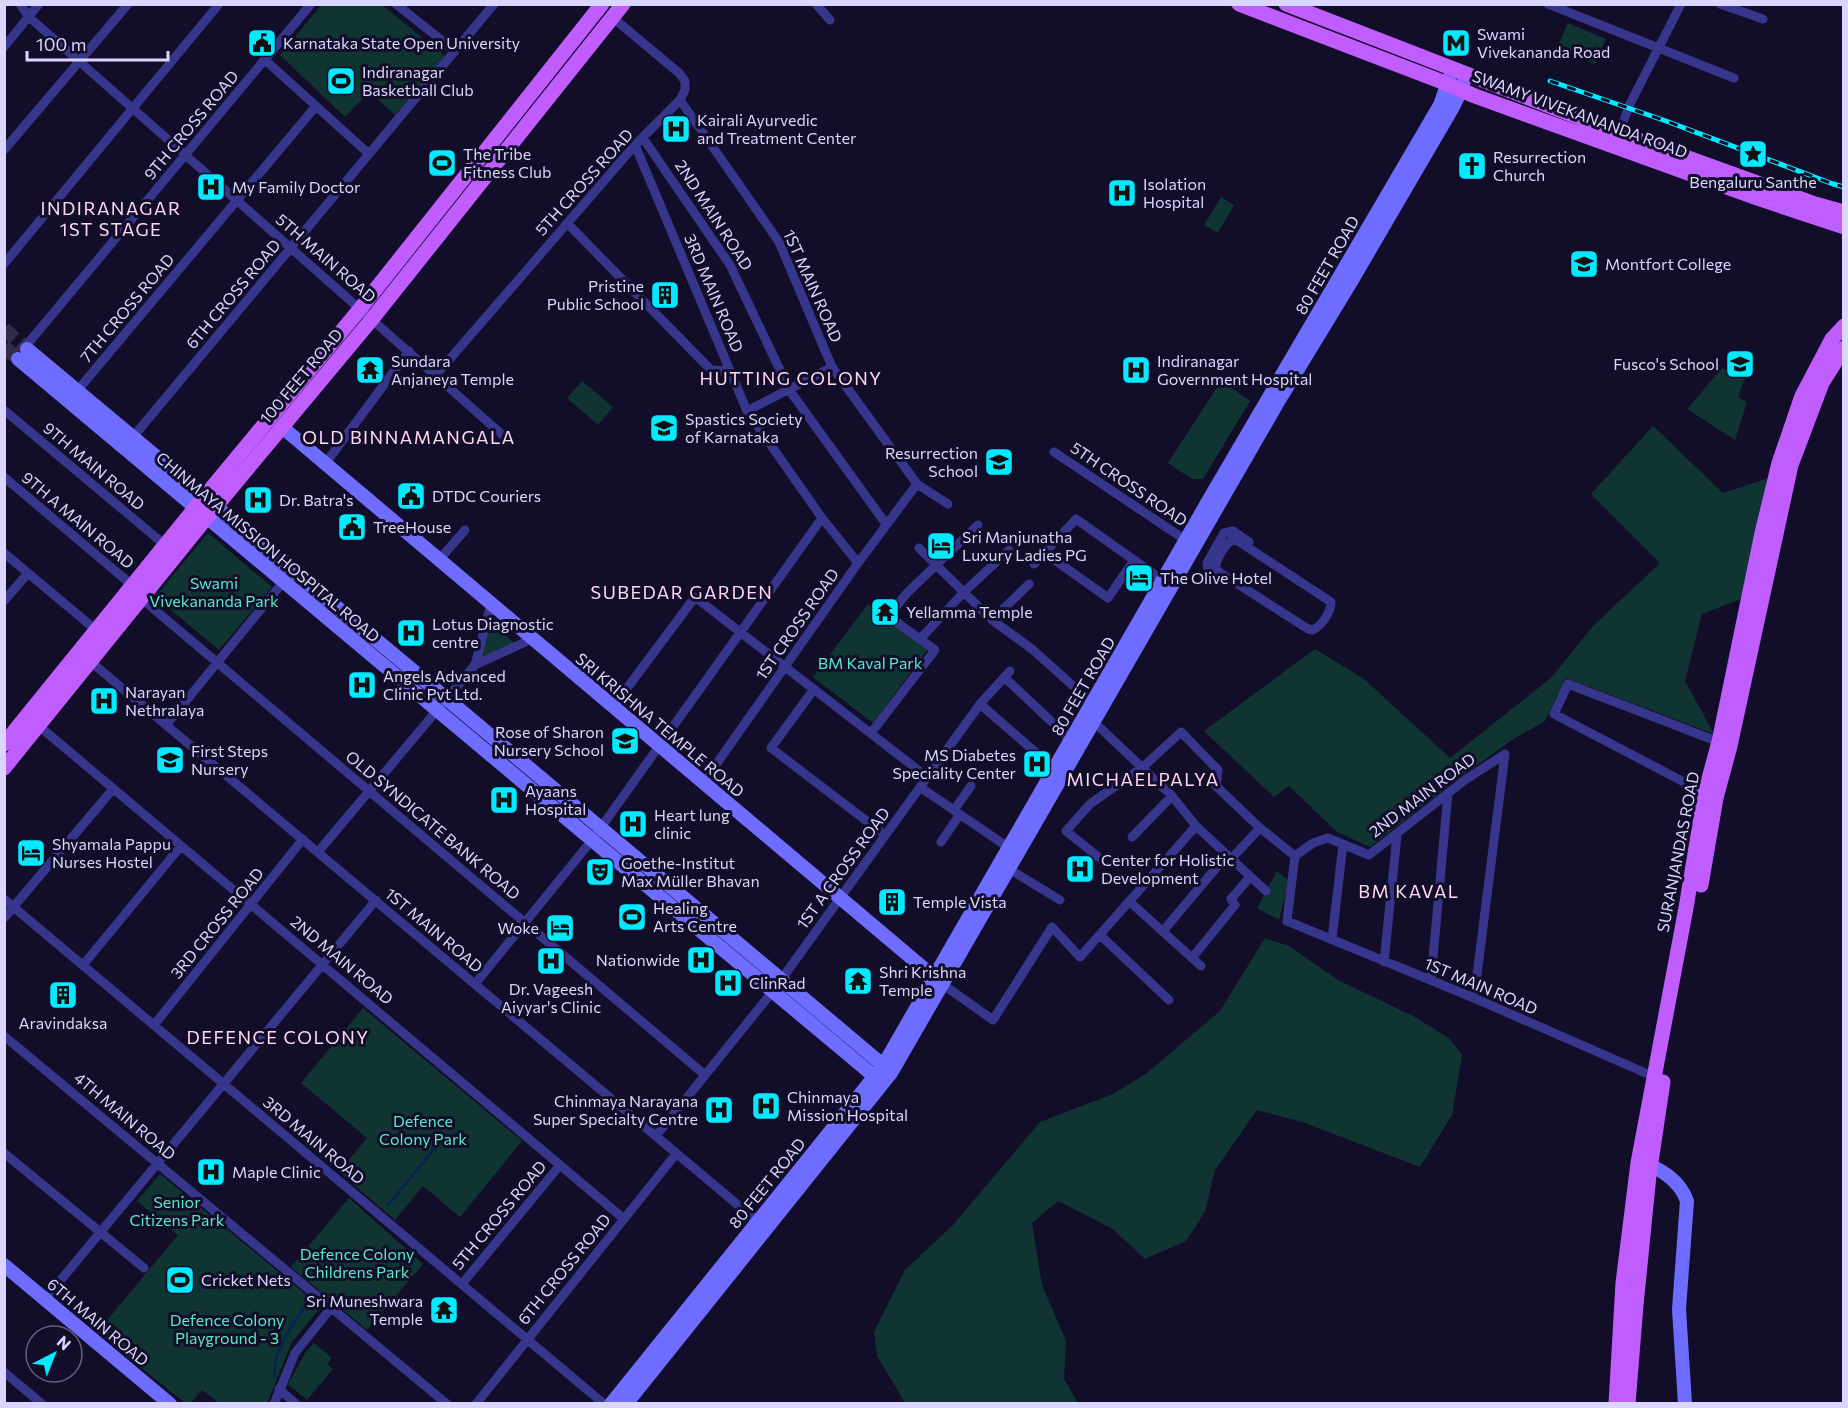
<svg xmlns="http://www.w3.org/2000/svg" width="1848" height="1408" font-family="Commissioner,sans-serif">
	<rect width="100%" height="100%" fill="#120e29"/>
	<!-- green -->
	<path fill="#103432" d="M 381,4 L 445,56 L 395,115 L 369,92 L 345,117 L 280,55 L 321,5 Z
		M 1568,23 L 1606,39 L 1595,64 L 1557,48 Z
		M 1221,197 L 1234,205 L 1218,233 L 1204,225 Z
		M 1722,368 L 1746,375 L 1738,397 L 1747,402 L 1735,440 L 1687,409 Z
		M 582,381 L 613,407 L 598,425 L 567,398 Z
		M 1221,381 L 1250,401 L 1203,479 L 1192,479 L 1168,463 Z
		M 1653,426 L 1723,493 L 1769,478 L 1741,599 L 1702,614 L 1685,681 L 1714,734 L 1566,678 L 1545,721 L 1512,740 L 1451,784 L 1370,847 L 1337,832 L 1289,786 L 1274,797 L 1204,731 L 1315,649 L 1364,679 L 1450,758 L 1552,677 L 1593,626 L 1660,563 L 1591,494 Z
		M 208,533 L 272,587 L 219,650 L 155,597 Z
		M 868,604 L 928,649 L 873,723 L 813,677 Z
		M 492,623 L 515,644 L 483,659 L 480,656 Z
		M 1277,871 L 1289,881 L 1279,920 L 1257,908 Z
		M 1265,938 L 1289,946 L 1338,980 L 1413,1016 L 1449,1038 L 1462,1055 L 1452,1115 L 1420,1167 L 1302,1122 L 1257,1110 L 1215,1170 L 1205,1212 L 1186,1241 L 1145,1259 L 1113,1229 L 1058,1201 L 1032,1223 L 1042,1285 L 1066,1341 L 1064,1379 L 1078,1403 L 905,1403 L 877,1356 L 874,1332 L 905,1270 L 953,1225 L 1040,1122 L 1113,1094 L 1147,1073 L 1220,1011 Z
		M 363,1008 L 522,1141 L 460,1217 L 423,1186 L 395,1220 L 339,1172 L 367,1138 L 301,1083 Z
		M 160,1174 L 321,1307 L 292,1342 L 267,1403 L 219,1403 L 202,1390 L 191,1403 L 185,1403 L 97,1332 L 178,1235 L 137,1201 Z
		M 349,1198 L 423,1264 L 367,1330 L 291,1267 Z
		M 314,1343 L 332,1358 L 327,1364 L 333,1369 L 307,1400 L 288,1384 L 305,1353 Z"/>
	<g fill="none" stroke-linecap="round" stroke-linejoin="round">
		<!-- stream -->
		<path stroke="#08234e" stroke-width="3" d="M 388,1205 L 437,1146
			M 275,1377 C 272,1350 292,1327 306,1304"/>
		<!-- secondary-tunnel -->
		<path stroke="#302c49" stroke-width="14" stroke-dasharray="14 7" stroke-linecap="butt" d="M 4,329 L 27,349
			M 4,347 L 18,359"/>
		<!-- street -->
		<path stroke="#37358c" stroke-width="9" d="M 20,4 L 29,17 L 506,438
			M 396,4 L 455,51
			M 816,4 L 830,20
			M 1548,4 L 1734,78
			M 1720,4 L 1763,19
			M 4,47 L 39,4
			M 264,59 L 369,154
			M 680,100 L 779,242 L 832,367 L 917,484 L 948,504
			M 1619,133 L 1630,104 L 1681,4
			M 643,138 L 730,265 L 790,391 L 886,524
			M 635,145 L 747,411 L 822,518 L 858,563
			M 4,150 L 128,4
			M 567,223 L 711,370 L 730,371
			M 4,264 L 219,4
			M 25,347 L 311,4
			M 436,375 L 635,145 L 680,100 L 685,90 L 685,81 L 679,73 L 612,17
			M 77,391 L 316,106
			M 4,410 L 165,545
			M 747,411 L 832,367
			M 133,437 L 494,4
			M 1054,452 L 1187,541
			M 325,464 L 409,351
			M 4,477 L 133,586
			M 1232,540 L 1238,541 L 1331,602 C 1331,612 1322,625 1313,630 L 1308,629 L 1219,572 L 1215,567 C 1218,557 1224,546 1232,540 Z
			M 919,548 L 992,620 L 1032,649 L 1092,703
			M 4,553 L 96,630
			M 1045,553 L 1108,598 L 1134,560
			M 439,560 L 465,530
			M 1034,564 L 1076,519 L 1165,582
			M 1220,581 L 1208,571 L 1207,563 L 1224,533 L 1233,531 L 1249,542
			M 142,599 L 705,1075
			M 4,601 L 28,573
			M 992,620 L 1029,584
			M 921,638 L 964,592 L 1009,550
			M 91,662 L 757,1221
			M 475,665 L 532,639
			M 1004,677 L 1071,740
			M 814,689 L 771,748 L 885,835
			M 980,704 L 1049,764
			M 613,707 L 695,597 L 927,777
			M 1094,722 L 1172,796 L 1196,826 L 1266,891
			M 167,724 L 284,581
			M 39,726 L 624,1219
			M 871,733 L 935,650 L 888,616 L 908,592 L 978,525
			M 703,783 L 858,563 L 917,484
			M 920,787 L 1009,848
			M 1705,793 L 1554,714 L 1568,684 L 1719,742
			M 954,810 L 971,786
			M 1132,837 L 1172,796
			M 941,842 L 960,814
			M 318,852 L 475,665 L 491,604
			M 1295,856 L 1287,921 L 1474,998 L 1657,1078
			M 1295,856 L 1313,843 L 1328,838 L 1369,855 L 1465,780 L 1505,754
			M 1101,859 L 1066,831 L 1090,804 L 1143,767 L 1181,732 L 1218,770 L 1216,786 L 1260,828 L 1295,856
			M 1231,859 L 1260,828
			M 1009,869 L 1060,900
			M 4,899 L 604,1404
			M 1130,902 L 1201,966
			M 4,918 L 113,789
			M 1163,931 L 1227,855
			M 1100,935 L 1169,1000
			M 1332,939 L 1343,844
			M 1192,958 L 1235,905 L 1231,899 L 1250,877
			M 1384,962 L 1397,835
			M 83,965 L 181,846
			M 1431,980 L 1448,793
			M 938,981 L 993,1020 L 1052,927 L 1080,957 L 1196,826
			M 475,984 L 592,840 L 822,518
			M 1474,998 L 1505,754
			M 154,1025 L 303,839
			M 4,1036 L 447,1404
			M 656,1136 L 773,991 L 980,704 L 1010,671
			M 4,1153 L 144,1268
			M 462,1284 L 560,1165
			M 45,1299 L 376,900
			M 4,1372 L 42,1404
			M 279,1389 L 296,1404
			M 274,1404 L 295,1353 L 331,1308
			M 476,1404 L 676,1154"/>
		<!-- secondary -->
		<path stroke="#6e6dff" stroke-width="14" d="M 27,349 L 447,699 L 890,1071
			M 18,359 L 881,1082
			M 282,427 L 934,977
			M 1640,1163 C 1660,1167 1680,1181 1687,1201 L 1679,1309 L 1685,1404
			M 4,1265 L 170,1404
			M 611,1404 L 883,1066 L 1210,498 L 1440,105 L 1451,74
			M 626,1404 L 891,1073 L 1279,400 L 1352,280 L 1453,107 L 1461,90 L 1466,75"/>
		<!-- primary -->
		<path stroke="#c05dff" stroke-width="15" d="M 1239,4 L 1440,81 L 1475,96 L 1757,198 L 1844,227
			M 1286,4 L 1619,133 L 1815,204 L 1844,212
			M 4,744 L 196,507 L 360,309 L 602,4
			M 4,768 L 207,517 L 372,319 L 623,4
			M 1701,885 L 1716,798 L 1730,746 L 1791,465 L 1822,383 L 1844,348
			M 1616,1404 L 1623,1283 L 1638,1163 L 1686,908 L 1705,793 L 1719,742 L 1762,533 L 1779,463 L 1802,396 L 1832,339 L 1844,326
			M 1628,1404 L 1636,1305 L 1649,1175 L 1663,1082"/>
		<!-- rail casing -->
		<g stroke="#02eaff" stroke-width="5">
			<path id="rail" d="M 1550,81 L 1666,121 L 1833,184 L 1844,187"/>
		</g>
		<!-- rail -->
		<use href="#rail" stroke="#120e29" stroke-width="3" stroke-dasharray="9" stroke-linecap="butt"/>
	</g>
	<!-- icons -->
	<defs>
		<g id="civic-square" transform="scale(1.5)"><rect x="-9" y="-9" width="18" height="18" rx="4" fill="#02eaff" stroke="#120e29"/><path d="M-.6-6.5H3V-4.5H.6V-3L4-1V1h2V6H-6V1h2V-1L-.6-3ZM-1.2 2.5V6h2.4V2.5Z" fill="#111"/></g>
		<g id="metro-square" transform="scale(1.5)"><rect x="-9" y="-9" width="18" height="18" rx="4" fill="#02eaff" stroke="#120e29"/><path d="M-5.5 5V-5H-3L0 0L3-5H5.5V5H3V-.5L0 4L-3-.5V5Z" fill="#111"/></g>
		<g id="stadium-square" transform="scale(1.5)"><rect x="-9" y="-9" width="18" height="18" rx="4" fill="#02eaff" stroke="#120e29"/><path d="M0-5a6.5 5 0 1 0 0 10a6.5 5 0 1 0 0-10ZM-3.5-1.8h7v3.6h-7Z" fill="#111"/></g>
		<g id="hospital-square" transform="scale(1.5)"><rect x="-9" y="-9" width="18" height="18" rx="4" fill="#02eaff" stroke="#120e29"/><path d="M-5-5h3v3.5h4V-5h3V5h-3V1.5h-4V5h-3Z" fill="#111"/></g>
		<g id="sight-square" transform="scale(1.5)"><rect x="-9" y="-9" width="18" height="18" rx="4" fill="#02eaff" stroke="#120e29"/><path d="M0-6L1.8-2.2L6-1.7L2.9 1.2L3.7 5.4L0 3.3L-3.7 5.4L-2.9 1.2L-6-1.7L-1.8-2.2Z" fill="#111"/></g>
		<g id="church-square" transform="scale(1.5)"><rect x="-9" y="-9" width="18" height="18" rx="4" fill="#02eaff" stroke="#120e29"/><path d="M-1.2-6h2.4v3.5h3.3v2.4h-3.3V6h-2.4V-.1h-3.3v-2.4h3.3Z" fill="#111"/></g>
		<g id="university-square" transform="scale(1.5)"><rect x="-9" y="-9" width="18" height="18" rx="4" fill="#02eaff" stroke="#120e29"/><path d="M0-5L7-2L0 1L-7-2ZM-4 1L0 2.5L4 1V4Q0 6-4 4Z" fill="#111"/></g>
		<g id="building-square" transform="scale(1.5)"><rect x="-9" y="-9" width="18" height="18" rx="4" fill="#02eaff" stroke="#120e29"/><path d="M-4-6H4V6H1V3H-1V6H-4ZM-2.5-4.3h1.7v1.8h-1.7ZM.8-4.3h1.7v1.8H.8ZM-2.5-1h1.7V.8h-1.7ZM.8-1h1.7V.8H.8Z" fill="#111"/></g>
		<g id="school-square" transform="scale(1.5)"><rect x="-9" y="-9" width="18" height="18" rx="4" fill="#02eaff" stroke="#120e29"/><path d="M0-5L7-2L0 1L-7-2ZM-4 1L0 2.5L4 1V4Q0 6-4 4Z" fill="#111"/></g>
		<g id="temple-square" transform="scale(1.5)"><rect x="-9" y="-9" width="18" height="18" rx="4" fill="#02eaff" stroke="#120e29"/><path d="M0-6L5-2H3V0L6.5 2.5H4V6H1.5V3h-3V6H-4V2.5H-6.5L-3 0V-2H-5Z" fill="#111"/></g>
		<g id="hotel-square" transform="scale(1.5)"><rect x="-9" y="-9" width="18" height="18" rx="4" fill="#02eaff" stroke="#120e29"/><path d="M-6-4.5h1.5V1H6V5H4.5V3h-9V5H-6ZM-4 0a1.8 1.8 0 1 1 3.6 0ZM.5 0V-2.5h3Q6-2.5 6 0Z" fill="#111"/></g>
		<g id="theatre-square" transform="scale(1.5)"><rect x="-9" y="-9" width="18" height="18" rx="4" fill="#02eaff" stroke="#120e29"/><path d="M-5-5.5Q0-4 5-5.5V0Q5 5 0 6Q-5 5-5 0ZM-3.3-2.5H-1v1.5H-3.3ZM1-2.5H3.3v1.5H1ZM-2.8 1Q0 5.5 2.8 1Z" fill="#111"/></g>
	</defs>
	<g fill-rule="evenodd">
		<use href="#civic-square" x="262" y="43"/>
		<use href="#metro-square" x="1456" y="43"/>
		<use href="#stadium-square" x="341" y="81"/>
		<use href="#hospital-square" x="676" y="129"/>
		<use href="#sight-square" x="1753" y="154"/>
		<use href="#stadium-square" x="442" y="163"/>
		<use href="#church-square" x="1472" y="166"/>
		<use href="#hospital-square" x="211" y="187"/>
		<use href="#hospital-square" x="1122" y="193"/>
		<use href="#university-square" x="1584" y="264"/>
		<use href="#building-square" x="665" y="295"/>
		<use href="#school-square" x="1740" y="364"/>
		<use href="#temple-square" x="370" y="370"/>
		<use href="#hospital-square" x="1136" y="370"/>
		<use href="#school-square" x="664" y="428"/>
		<use href="#school-square" x="999" y="462"/>
		<use href="#civic-square" x="411" y="496"/>
		<use href="#hospital-square" x="258" y="500"/>
		<use href="#civic-square" x="352" y="527"/>
		<use href="#hotel-square" x="941" y="546"/>
		<use href="#hotel-square" x="1139" y="578"/>
		<use href="#temple-square" x="885" y="612"/>
		<use href="#hospital-square" x="411" y="633"/>
		<use href="#hospital-square" x="362" y="685"/>
		<use href="#hospital-square" x="104" y="701"/>
		<use href="#school-square" x="625" y="741"/>
		<use href="#school-square" x="170" y="760"/>
		<use href="#hospital-square" x="1037" y="764"/>
		<use href="#hospital-square" x="504" y="800"/>
		<use href="#hospital-square" x="633" y="824"/>
		<use href="#hotel-square" x="31" y="853"/>
		<use href="#hospital-square" x="1080" y="869"/>
		<use href="#theatre-square" x="600" y="872"/>
		<use href="#building-square" x="892" y="902"/>
		<use href="#stadium-square" x="632" y="917"/>
		<use href="#hotel-square" x="560" y="928"/>
		<use href="#hospital-square" x="701" y="960"/>
		<use href="#hospital-square" x="551" y="961"/>
		<use href="#temple-square" x="858" y="981"/>
		<use href="#hospital-square" x="728" y="983"/>
		<use href="#building-square" x="63" y="995"/>
		<use href="#hospital-square" x="766" y="1106"/>
		<use href="#hospital-square" x="719" y="1110"/>
		<use href="#hospital-square" x="211" y="1172"/>
		<use href="#stadium-square" x="180" y="1280"/>
		<use href="#temple-square" x="444" y="1310"/>
	</g>
	<g text-anchor="middle" stroke-width="6" stroke-linejoin="round" paint-order="stroke">
		<!-- poi labels -->
		<g font-size="16" fill="#dad6ff" stroke="#120e29" text-anchor="start">
			<text x="1477" y="40">Swami<tspan x="1477" dy="18">Vivekananda Road</tspan></text>
			<text x="283" y="49">Karnataka State Open University</text>
			<text x="362" y="78">Indiranagar<tspan x="362" dy="18">Basketball Club</tspan></text>
			<text x="697" y="126">Kairali Ayurvedic<tspan x="697" dy="18">and Treatment Center</tspan></text>
			<text x="463" y="160">The Tribe<tspan x="463" dy="18">Fitness Club</tspan></text>
			<text x="1493" y="163">Resurrection<tspan x="1493" dy="18">Church</tspan></text>
			<text x="1753" y="188" text-anchor="middle">Bengaluru Santhe</text>
			<text x="1143" y="190">Isolation<tspan x="1143" dy="18">Hospital</tspan></text>
			<text x="232" y="193">My Family Doctor</text>
			<text x="1605" y="270">Montfort College</text>
			<text x="644" y="292" text-anchor="end">Pristine<tspan x="644" dy="18">Public School</tspan></text>
			<text x="391" y="367">Sundara<tspan x="391" dy="18">Anjaneya Temple</tspan></text>
			<text x="1157" y="367">Indiranagar<tspan x="1157" dy="18">Government Hospital</tspan></text>
			<text x="1719" y="370" text-anchor="end">Fusco's School</text>
			<text x="685" y="425">Spastics Society<tspan x="685" dy="18">of Karnataka</tspan></text>
			<text x="978" y="459" text-anchor="end">Resurrection<tspan x="978" dy="18">School</tspan></text>
			<text x="432" y="502">DTDC Couriers</text>
			<text x="279" y="506">Dr. Batra's</text>
			<text x="373" y="533">TreeHouse</text>
			<text x="962" y="543">Sri Manjunatha<tspan x="962" dy="18">Luxury Ladies PG</tspan></text>
			<text x="1160" y="584">The Olive Hotel</text>
			<text x="906" y="618">Yellamma Temple</text>
			<text x="432" y="630">Lotus Diagnostic<tspan x="432" dy="18">centre</tspan></text>
			<text x="383" y="682">Angels Advanced<tspan x="383" dy="18">Clinic Pvt Ltd.</tspan></text>
			<text x="125" y="698">Narayan<tspan x="125" dy="18">Nethralaya</tspan></text>
			<text x="604" y="738" text-anchor="end">Rose of Sharon<tspan x="604" dy="18">Nursery School</tspan></text>
			<text x="191" y="757">First Steps<tspan x="191" dy="18">Nursery</tspan></text>
			<text x="1016" y="761" text-anchor="end">MS Diabetes<tspan x="1016" dy="18">Speciality Center</tspan></text>
			<text x="525" y="797">Ayaans<tspan x="525" dy="18">Hospital</tspan></text>
			<text x="654" y="821">Heart lung<tspan x="654" dy="18">clinic</tspan></text>
			<text x="52" y="850">Shyamala Pappu<tspan x="52" dy="18">Nurses Hostel</tspan></text>
			<text x="1101" y="866">Center for Holistic<tspan x="1101" dy="18">Development</tspan></text>
			<text x="621" y="869">Goethe-Institut<tspan x="621" dy="18">Max Müller Bhavan</tspan></text>
			<text x="913" y="908">Temple Vista</text>
			<text x="653" y="914">Healing<tspan x="653" dy="18">Arts Centre</tspan></text>
			<text x="539" y="934" text-anchor="end">Woke</text>
			<text x="680" y="966" text-anchor="end">Nationwide</text>
			<text x="879" y="978">Shri Krishna<tspan x="879" dy="18">Temple</tspan></text>
			<text x="749" y="989">ClinRad</text>
			<text x="551" y="995" text-anchor="middle">Dr. Vageesh<tspan x="551" dy="18">Aiyyar's Clinic</tspan></text>
			<text x="63" y="1029" text-anchor="middle">Aravindaksa</text>
			<text x="787" y="1103">Chinmaya<tspan x="787" dy="18">Mission Hospital</tspan></text>
			<text x="698" y="1107" text-anchor="end">Chinmaya Narayana<tspan x="698" dy="18">Super Specialty Centre</tspan></text>
			<text x="232" y="1178">Maple Clinic</text>
			<text x="201" y="1286">Cricket Nets</text>
			<text x="423" y="1307" text-anchor="end">Sri Muneshwara<tspan x="423" dy="18">Temple</tspan></text>
		</g>
		<!-- street labels -->
		<g font-size="16" fill="#dad6ff" stroke="#120e29">
			<text transform="translate(1580 114) rotate(20)" y="6">SWAMY VIVEKANANDA ROAD</text>
			<text transform="translate(191 125) rotate(-50)" y="6">9TH CROSS ROAD</text>
			<text transform="translate(584 182) rotate(-48)" y="6">5TH CROSS ROAD</text>
			<text transform="translate(714 215) rotate(57)" y="6">2ND MAIN ROAD</text>
			<text transform="translate(326 258) rotate(41)" y="6">5TH MAIN ROAD</text>
			<text transform="translate(1327 265) rotate(-60)" y="6">80 FEET ROAD</text>
			<text transform="translate(813 286) rotate(66)" y="6">1ST MAIN ROAD</text>
			<text transform="translate(714 293) rotate(67)" y="6">3RD MAIN ROAD</text>
			<text transform="translate(233 294) rotate(-50)" y="6">6TH CROSS ROAD</text>
			<text transform="translate(127 308) rotate(-50)" y="6">7TH CROSS ROAD</text>
			<text transform="translate(301 376) rotate(-50)" y="6">100 FEET ROAD</text>
			<text transform="translate(94 466) rotate(40)" y="6">9TH MAIN ROAD</text>
			<text transform="translate(1129 484) rotate(34)" y="6">5TH CROSS ROAD</text>
			<text transform="translate(78 520) rotate(40)" y="6">9TH A MAIN ROAD</text>
			<text transform="translate(268 547) rotate(40)" y="6">CHINMAYA MISSION HOSPITAL ROAD</text>
			<text transform="translate(797 624) rotate(-55)" y="6">1ST CROSS ROAD</text>
			<text transform="translate(1083 686) rotate(-60)" y="6">80 FEET ROAD</text>
			<text transform="translate(660 725) rotate(40)" y="6">SRI KRISHNA TEMPLE ROAD</text>
			<text transform="translate(1422 795) rotate(-37)" y="6">2ND MAIN ROAD</text>
			<text transform="translate(433 825) rotate(40)" y="6">OLD SYNDICATE BANK ROAD</text>
			<text transform="translate(1678 852) rotate(-79)" y="6">SURANJANDAS ROAD</text>
			<text transform="translate(843 868) rotate(-54)" y="6">1ST A CROSS ROAD</text>
			<text transform="translate(217 923) rotate(-51)" y="6">3RD CROSS ROAD</text>
			<text transform="translate(434 930) rotate(40)" y="6">1ST MAIN ROAD</text>
			<text transform="translate(342 960) rotate(40)" y="6">2ND MAIN ROAD</text>
			<text transform="translate(1481 986) rotate(23)" y="6">1ST MAIN ROAD</text>
			<text transform="translate(125 1116) rotate(40)" y="6">4TH MAIN ROAD</text>
			<text transform="translate(314 1140) rotate(40)" y="6">3RD MAIN ROAD</text>
			<text transform="translate(767 1183) rotate(-51)" y="6">80 FEET ROAD</text>
			<text transform="translate(499 1215) rotate(-50)" y="6">5TH CROSS ROAD</text>
			<text transform="translate(564 1269) rotate(-51)" y="6">6TH CROSS ROAD</text>
			<text transform="translate(98 1322) rotate(40)" y="6">6TH MAIN ROAD</text>
		</g>
		<!-- park labels -->
		<g font-size="16" fill="#57eac3" stroke="#120e29">
			<text x="214" y="589">Swami<tspan x="214" dy="18">Vivekananda Park</tspan></text>
			<text x="870" y="669">BM Kaval Park</text>
			<text x="423" y="1127">Defence<tspan x="423" dy="18">Colony Park</tspan></text>
			<text x="177" y="1208">Senior<tspan x="177" dy="18">Citizens Park</tspan></text>
			<text x="357" y="1260">Defence Colony<tspan x="357" dy="18">Childrens Park</tspan></text>
			<text x="227" y="1326">Defence Colony<tspan x="227" dy="18">Playground - 3</tspan></text>
		</g>
		<!-- neighbourhood labels -->
		<g font-size="18" letter-spacing="1.5" fill="#ffd8f1" stroke="#120e29">
			<text x="111" y="215">INDIRANAGAR<tspan x="111" dy="21">1ST STAGE</tspan></text>
			<text x="791" y="385">HUTTING COLONY</text>
			<text x="409" y="444">OLD BINNAMANGALA</text>
			<text x="682" y="599">SUBEDAR GARDEN</text>
			<text x="1143" y="786">MICHAELPALYA</text>
			<text x="1409" y="898">BM KAVAL</text>
			<text x="278" y="1044">DEFENCE COLONY</text>
		</g>
	</g>
	<!-- border -->
	<rect width="1848" height="1408" fill="none" stroke="#dad6ff" stroke-width="12"/>
	<!-- north arrow -->
	<g transform="translate(54 1354) rotate(42)"><circle r="28" fill="#120e29" stroke="#625e7f" stroke-width="1.5"/>
	<path d="M0-4.5L10 22L0 15L-10 22Z" fill="#02eaff"/>
	<text y="-9" font-size="16" font-weight="bold" text-anchor="middle" fill="#dad6ff">N</text>
	</g>
	<!-- scale -->
	<path d="M27 51v9h141v-9" fill="none" stroke="#dad6ff" stroke-width="3"/>
	<text x="36" y="51" font-size="18" fill="#dad6ff" stroke="#120e29" stroke-width="4.5" paint-order="stroke">100 m</text>
</svg>
